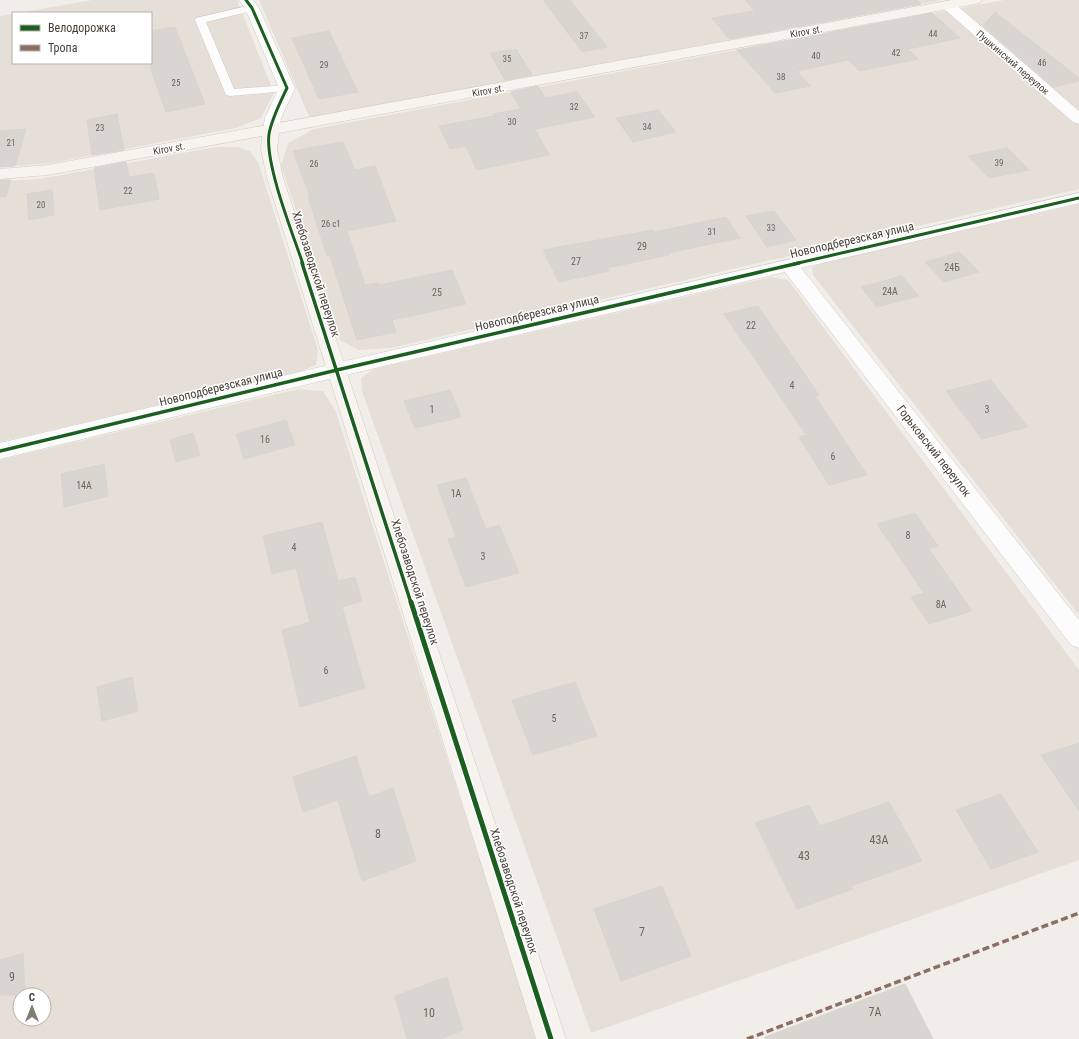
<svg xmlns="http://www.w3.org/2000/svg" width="1079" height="1039" font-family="'Roboto Condensed',sans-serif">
	<rect width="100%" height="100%" fill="#f1eeea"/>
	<!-- residential -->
	<path fill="#e5dfd7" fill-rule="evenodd" d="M 92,0 L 237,0 L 274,93 L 261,118 L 236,128 L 52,163 L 0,167 L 0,16 L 13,14 L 13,63 L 151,63 L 151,13 L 19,13 Z
		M 259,0 L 942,0 L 310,119 Z
		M 1004,0 L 1079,0 L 1079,189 L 391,348 L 359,350 L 340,340 L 281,166 L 288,143 L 314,129 Z
		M 216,147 L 238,147 L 250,151 L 258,162 L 318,350 L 316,365 L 296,373 L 0,442 L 0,181 L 39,179 Z
		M 1079,204 L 1079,615 L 813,275 L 812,267 L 825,262 Z
		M 771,277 L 788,280 L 1079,670 L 1079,860 L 591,1033 L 362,391 L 361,378 L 374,369 Z
		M 298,389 L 323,391 L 336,412 L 537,1039 L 0,1039 L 0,460 ZM 20,995 L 44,995 L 44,1019 L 20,1019 Z"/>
	<!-- building -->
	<path fill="#d9d5d1" stroke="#d9d4d0" d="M 546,0 L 570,0 L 607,47 L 582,52 L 544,1 Z
		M 745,0 L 917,0 L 921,4 L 729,39 L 712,18 L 755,11 Z
		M 995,12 L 1079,78 L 1079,81 L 1054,87 L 1049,83 L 983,26 Z
		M 932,13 L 960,38 L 908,49 L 918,59 L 859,71 L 848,60 L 797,71 L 810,86 L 775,93 L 737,50 Z
		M 175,27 L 205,104 L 166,112 L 151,70 L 151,31 Z
		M 329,31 L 358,92 L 319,99 L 292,38 Z
		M 516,49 L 532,75 L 505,80 L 490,53 Z
		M 538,86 L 545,98 L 577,92 L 595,117 L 535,129 L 549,155 L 477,170 L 466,146 L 450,149 L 439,126 L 494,116 L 493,114 L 521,109 L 511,92 Z
		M 658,110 L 676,132 L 633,142 L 616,118 Z
		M 117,114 L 124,150 L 92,155 L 87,120 Z
		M 26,129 L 15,166 L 0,167 L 0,131 Z
		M 343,142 L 355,170 L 375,166 L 396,221 L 347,231 L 365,285 L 378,283 L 379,285 L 452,270 L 466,304 L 392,320 L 396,332 L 357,340 L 330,256 L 327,256 L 308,197 L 310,196 L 293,151 Z
		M 1008,148 L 1029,170 L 989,178 L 968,156 Z
		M 126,162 L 129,177 L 154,173 L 159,199 L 100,210 L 94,168 Z
		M 0,180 L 11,180 L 6,197 L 0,196 Z
		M 52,190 L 54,215 L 29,220 L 27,194 Z
		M 774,211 L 796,240 L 767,247 L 746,216 Z
		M 726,217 L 740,238 L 667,253 L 669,255 L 607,268 L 609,271 L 559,282 L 543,250 L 653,230 L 655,232 Z
		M 960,252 L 979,272 L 944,282 L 925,262 Z
		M 902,276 L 919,296 L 877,307 L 861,287 Z
		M 758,306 L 819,395 L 815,396 L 867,475 L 829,485 L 799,437 L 806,435 L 745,344 L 744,344 L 724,314 Z
		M 991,380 L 1028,427 L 982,439 L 946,391 Z
		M 450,390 L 461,417 L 415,428 L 404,401 Z
		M 286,420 L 295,445 L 244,459 L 236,434 Z
		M 193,433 L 200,455 L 176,462 L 170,440 Z
		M 104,464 L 108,496 L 64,507 L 61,474 Z
		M 466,478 L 486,529 L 499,525 L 519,573 L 466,587 L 448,539 L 456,537 L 437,485 Z
		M 915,513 L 938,546 L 929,549 L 972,611 L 929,624 L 911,597 L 924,593 L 877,524 Z
		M 322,522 L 338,581 L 355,577 L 362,601 L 342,607 L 365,688 L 300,707 L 282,630 L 310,622 L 296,568 L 272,574 L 263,536 Z
		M 132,677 L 138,711 L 102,721 L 97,687 Z
		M 575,682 L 597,736 L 533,755 L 512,700 Z
		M 1079,743 L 1079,811 L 1041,755 Z
		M 356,756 L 369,797 L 393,788 L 416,861 L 362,881 L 338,800 L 303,812 L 293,777 Z
		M 1001,794 L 1038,852 L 991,869 L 956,810 Z
		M 889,802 L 922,861 L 851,886 L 853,889 L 797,909 L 755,823 L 809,805 L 820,826 Z
		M 662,886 L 691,956 L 621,981 L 594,909 Z
		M 23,953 L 25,995 L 0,995 L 0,960 Z
		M 447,977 L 463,1030 L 440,1039 L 407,1039 L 395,996 Z
		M 905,984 L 933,1039 L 766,1039 L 765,1037 Z"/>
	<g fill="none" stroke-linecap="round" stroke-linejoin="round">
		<!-- lane casing -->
		<g stroke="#cdcac6" stroke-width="1">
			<path id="lane" d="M 252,5 L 257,8 L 256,10 L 206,22 L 234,89 L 287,85 L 293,88 L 287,91 L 230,96 L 226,95 L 195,20 L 196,18 Z"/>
		</g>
		<!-- street casing -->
		<g stroke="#cdcac6" stroke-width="1">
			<path id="street" d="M 239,0 L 253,0 L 259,8 L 295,88 L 281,118 L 279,130 L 277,133 L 271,135 L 265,133 L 263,130 L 265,118 L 279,88 L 245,8 Z
				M 948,1 L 953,2 L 1079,111 L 1079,124 L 1073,122 L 943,8 L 941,5 L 943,2 Z
				M 1079,193 L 1079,203 L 801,268 L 1079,620 L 1079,648 L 1071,645 L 785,272 L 337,377 L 0,459 L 0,443 L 337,363 Z"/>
		</g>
		<!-- secondary casing -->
		<g stroke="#d0cac1" stroke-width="1">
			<path id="secondary" d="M 952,0 L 982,0 L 980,3 L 975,4 L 279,133 L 277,149 L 283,178 L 566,1039 L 536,1039 L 267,178 L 261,149 L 262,136 L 48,175 L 0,179 L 0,169 L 48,165 Z"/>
		</g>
		<!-- lane -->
		<use href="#lane" fill="#fdfcfc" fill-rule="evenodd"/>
		<!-- street -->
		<use href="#street" fill="#fdfcfc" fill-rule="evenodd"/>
		<!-- secondary -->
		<use href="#secondary" fill="#f7f4ef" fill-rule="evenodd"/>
		<!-- quiet -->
		<path stroke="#8d6e63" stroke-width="3.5" stroke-dasharray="7 3.5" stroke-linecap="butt" d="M 747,1039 L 1079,913"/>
		<!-- cycleway-far2 casing -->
		<g stroke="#fff" stroke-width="5">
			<path id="cycleway-far2" d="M 246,0 L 252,8 L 287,88 C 280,103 272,118 269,134 C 265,164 292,232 303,264
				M 794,264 L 1079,198"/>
		</g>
		<!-- cycleway-far1 casing -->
		<g stroke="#fff" stroke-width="6">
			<path id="cycleway-far1" d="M 302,263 L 411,603
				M 0,451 L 337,370 L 799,263"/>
		</g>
		<!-- cycleway casing -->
		<g stroke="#fff" stroke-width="8">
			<path id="cycleway" d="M 411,602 L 551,1039"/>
		</g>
		<!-- cycleway-far2 -->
		<use href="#cycleway-far2" stroke="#1b5e20" stroke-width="3"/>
		<!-- cycleway-far1 -->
		<use href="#cycleway-far1" stroke="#1b5e20" stroke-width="3.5"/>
		<!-- cycleway -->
		<use href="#cycleway" stroke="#1b5e20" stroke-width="5"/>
	</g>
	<g text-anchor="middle" stroke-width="3" stroke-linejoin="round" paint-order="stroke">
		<!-- far-number labels -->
		<g font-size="9" fill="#6d655e">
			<text x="933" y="37">44</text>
			<text x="584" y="39">37</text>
			<text x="896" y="56">42</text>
			<text x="816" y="59">40</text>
			<text x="507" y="62">35</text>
			<text x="1042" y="66">46</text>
			<text x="324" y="68">29</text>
			<text x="781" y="80">38</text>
			<text x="176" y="86">25</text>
			<text x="574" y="110">32</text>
			<text x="512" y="125">30</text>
			<text x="647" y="130">34</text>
			<text x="100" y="131">23</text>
			<text x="11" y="146">21</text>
			<text x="999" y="166">39</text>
			<text x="314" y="167">26</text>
			<text x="128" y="194">22</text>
			<text x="41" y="208">20</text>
			<text x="331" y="227">26 с1</text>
			<text x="771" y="231">33</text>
			<text x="712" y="235">31</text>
		</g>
		<!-- far-street labels -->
		<g font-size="10" fill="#473e36" stroke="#fff">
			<text transform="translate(806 31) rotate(-10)" y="4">Kirov st.</text>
			<text transform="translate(1013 62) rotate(41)" y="4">Пушкинский переулок</text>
			<text transform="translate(488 90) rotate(-10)" y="4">Kirov st.</text>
			<text transform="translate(169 148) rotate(-10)" y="4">Kirov st.</text>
		</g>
		<!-- number labels -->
		<g font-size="10" fill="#6d655e">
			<text x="642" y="250">29</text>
			<text x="576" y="265">27</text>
			<text x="952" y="271">24Б</text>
			<text x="890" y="295">24А</text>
			<text x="437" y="296">25</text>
			<text x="751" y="329">22</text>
			<text x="792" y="389">4</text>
			<text x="432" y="413">1</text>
			<text x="987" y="413">3</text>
			<text x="265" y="443">16</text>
			<text x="833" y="460">6</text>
			<text x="84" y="489">14А</text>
			<text x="456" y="497">1А</text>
			<text x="908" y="539">8</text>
			<text x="294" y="551">4</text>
			<text x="483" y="560">3</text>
			<text x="941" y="608">8А</text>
			<text x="326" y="674">6</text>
			<text x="554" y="722">5</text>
		</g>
		<!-- street labels -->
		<g font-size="12" fill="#473e36" stroke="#fff">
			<text transform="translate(852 240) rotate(-13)" y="4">Новоподберезская улица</text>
			<text transform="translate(316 274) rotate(72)" y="4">Хлебозаводской переулок</text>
			<text transform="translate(537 313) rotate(-13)" y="4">Новоподберезская улица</text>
			<text transform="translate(221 387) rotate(-14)" y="4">Новоподберезская улица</text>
			<text transform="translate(934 451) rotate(52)" y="4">Горьковский переулок</text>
			<text transform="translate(415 582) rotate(72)" y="4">Хлебозаводской переулок</text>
			<text transform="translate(514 891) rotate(72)" y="4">Хлебозаводской переулок</text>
		</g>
		<!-- near-number labels -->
		<g font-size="12" fill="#6d655e">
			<text x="378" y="838">8</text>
			<text x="879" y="844">43А</text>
			<text x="804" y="860">43</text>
			<text x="642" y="936">7</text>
			<text x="12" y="981">9</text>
			<text x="875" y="1016">7А</text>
			<text x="429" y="1017">10</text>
		</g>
	</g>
	<!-- legend -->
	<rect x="12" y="12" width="140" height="52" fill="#ffffff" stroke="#b5b2af"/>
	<rect x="20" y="25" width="20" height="6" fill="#1b5e20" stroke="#b5b2af"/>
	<text x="48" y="32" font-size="12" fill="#473e36">Велодорожка</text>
	<rect x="20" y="45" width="20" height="6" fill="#8d6e63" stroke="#b5b2af"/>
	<text x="48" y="52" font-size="12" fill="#473e36">Тропа</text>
	<!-- north arrow -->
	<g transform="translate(32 1007)"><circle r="19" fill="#ffffff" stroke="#b5b2af"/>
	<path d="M0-3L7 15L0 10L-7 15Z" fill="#827c75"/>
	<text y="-6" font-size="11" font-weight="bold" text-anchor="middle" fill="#473e36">С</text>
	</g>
</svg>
